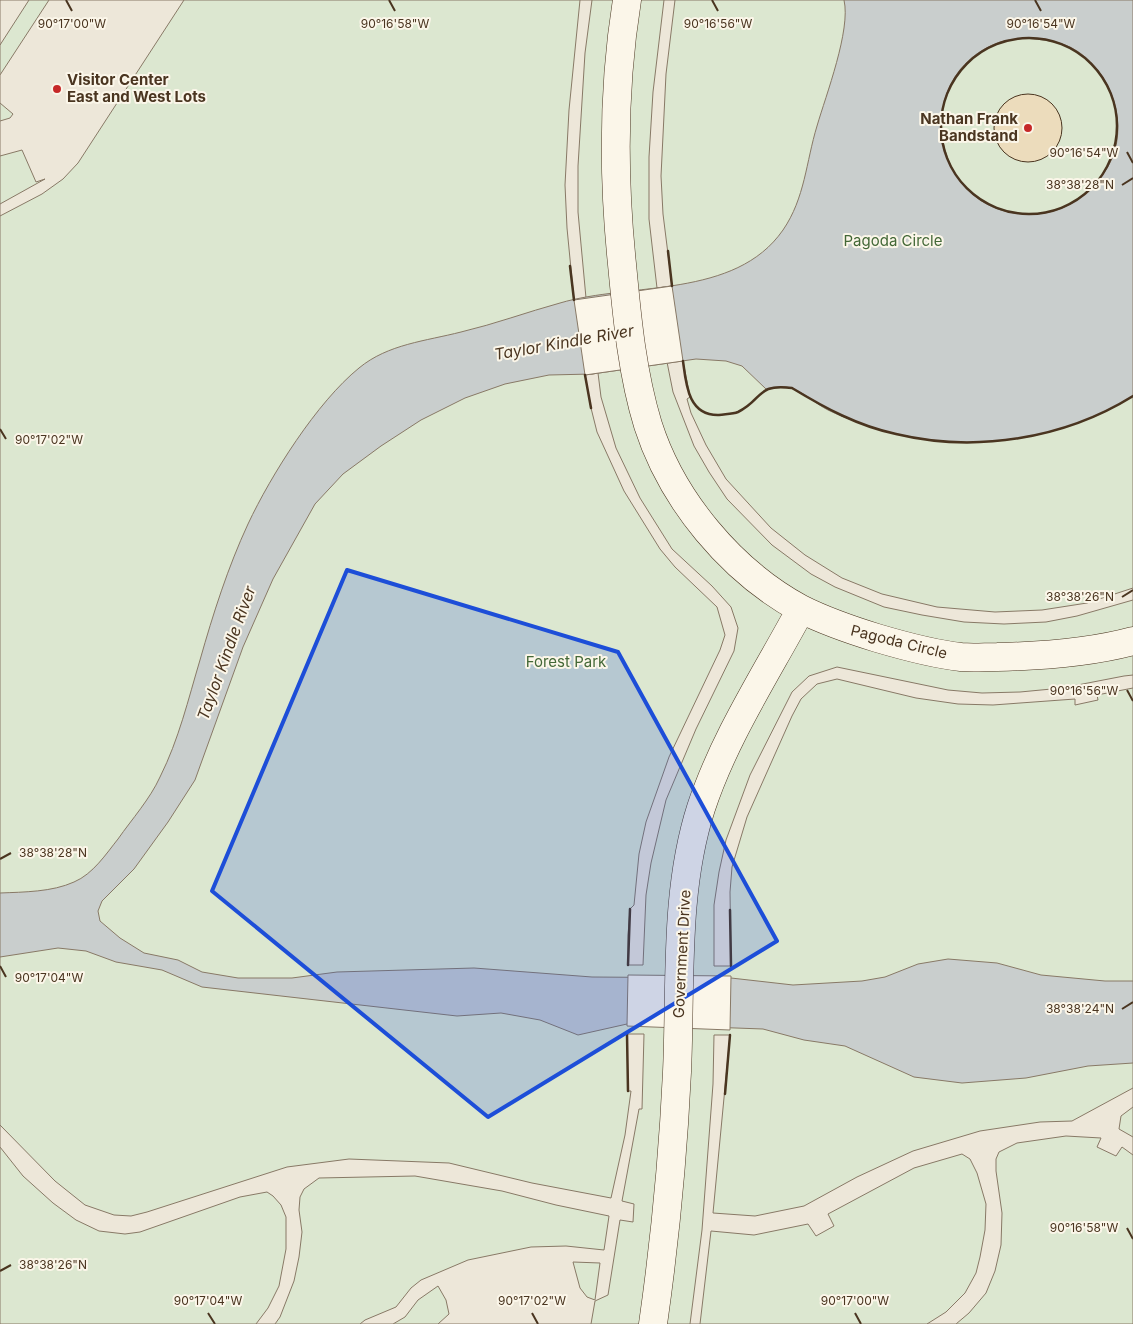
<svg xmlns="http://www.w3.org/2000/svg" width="1133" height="1324" font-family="Inter,sans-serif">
	<rect width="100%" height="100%" fill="#fbf6e9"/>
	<!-- green -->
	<path fill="#dce7d0" stroke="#887966" d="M 0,0 L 1133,0 L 1133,1324 L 0,1324 Z"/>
	<!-- parking -->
	<path fill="#ede7d9" stroke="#887966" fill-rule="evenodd" d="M 0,0 L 29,0 L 0,45 Z
		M 49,0 L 184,0 L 78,163 L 63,179 L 42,194 L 0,216 L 0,204 L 45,179 L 36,182 L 22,150 L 0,156 L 0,121 L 10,118 L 13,114 L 0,103 L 0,75 Z
		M 580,0 L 592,0 L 585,53 L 578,166 L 578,212 L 586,298 L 574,300 L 567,228 L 565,185 L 569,110 Z
		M 664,0 L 675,0 L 666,74 L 661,176 L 663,214 L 672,286 L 657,288 L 649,219 L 649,157 L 653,92 Z
		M 683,361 L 690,397 L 687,399 L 691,413 L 706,445 L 726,479 L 771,528 L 805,555 L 842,578 L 882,594 L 937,607 L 995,612 L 1042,610 L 1087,603 L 1133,588 L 1133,600 L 1077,616 L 1046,622 L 1004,624 L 964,622 L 922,615 L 884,607 L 835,587 L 811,574 L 772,545 L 727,499 L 709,472 L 694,446 L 673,392 L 667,362 Z
		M 598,373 L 601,397 L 616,448 L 640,498 L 672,549 L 712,586 L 731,607 L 738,628 L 734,651 L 696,729 L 666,800 L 651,863 L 646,895 L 643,965 L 628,965 L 628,935 L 630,909 L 634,905 L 639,854 L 646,822 L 669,757 L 720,650 L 725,635 L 717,607 L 675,567 L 660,549 L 624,491 L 597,432 L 591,408 L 585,375 Z
		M 837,667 L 948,690 L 982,693 L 1020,692 L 1062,688 L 1124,676 L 1133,675 L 1133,688 L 1097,695 L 1098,700 L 1075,705 L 1075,699 L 993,705 L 958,704 L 916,698 L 837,679 L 817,684 L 801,699 L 792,716 L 747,817 L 732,867 L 730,892 L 731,966 L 714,966 L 714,905 L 719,872 L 726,840 L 750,775 L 792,692 L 809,676 Z
		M 627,1034 L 644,1034 L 642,1109 L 639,1109 L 622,1201 L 634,1204 L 633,1222 L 620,1220 L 608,1295 L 595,1301 L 591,1324 L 438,1324 L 449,1314 L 446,1300 L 438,1286 L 418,1300 L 405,1317 L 393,1324 L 360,1324 L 365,1320 L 396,1307 L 411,1288 L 421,1280 L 468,1260 L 531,1247 L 566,1246 L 604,1250 L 609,1216 L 556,1205 L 502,1191 L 415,1176 L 319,1178 L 304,1189 L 300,1197 L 299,1210 L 302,1232 L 299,1257 L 294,1281 L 280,1317 L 275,1324 L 256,1324 L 268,1308 L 279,1286 L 286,1249 L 286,1217 L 281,1205 L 273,1196 L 267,1192 L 240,1197 L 140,1232 L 125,1234 L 99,1231 L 76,1220 L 53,1203 L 23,1176 L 0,1147 L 0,1125 L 55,1181 L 85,1205 L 114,1215 L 131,1216 L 147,1212 L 287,1167 L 349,1159 L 449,1163 L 532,1183 L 611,1198 L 625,1135 L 631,1091 L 628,1091 ZM 573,1262 L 600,1263 L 595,1300 L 587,1297 L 580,1288 Z
		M 714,1035 L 730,1035 L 713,1213 L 755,1216 L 804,1206 L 857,1177 L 913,1151 L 980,1131 L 1040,1122 L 1072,1121 L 1133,1088 L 1133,1107 L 1121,1116 L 1119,1129 L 1133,1137 L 1133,1155 L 1122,1147 L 1116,1156 L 1097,1147 L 1101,1138 L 1066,1136 L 1017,1143 L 999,1152 L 996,1159 L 996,1171 L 1002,1213 L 1001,1245 L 995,1271 L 986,1293 L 969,1313 L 956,1324 L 927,1324 L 946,1312 L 965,1293 L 976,1273 L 980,1257 L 985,1230 L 986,1204 L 977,1173 L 970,1159 L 962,1154 L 914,1168 L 828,1214 L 834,1226 L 816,1236 L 808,1224 L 754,1235 L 711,1231 L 700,1324 L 690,1324 L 702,1230 L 713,1084 Z"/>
	<!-- water -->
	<path fill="#c9cecd" stroke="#887966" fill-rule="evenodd" d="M 844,0 L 1133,0 L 1133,396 C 1054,446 948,456 860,423 C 849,419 838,415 828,410 C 816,404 805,393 793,389 C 785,385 775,387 766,389 L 742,366 L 726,361 L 696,359 L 592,374 L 549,375 L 505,384 L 465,398 L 421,420 L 381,446 L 343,474 L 315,504 L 273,579 L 243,647 L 195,780 L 168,822 L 134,869 L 102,901 L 98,911 L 100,921 L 120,938 L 144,953 L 178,960 L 202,972 L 238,978 L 292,978 L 337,972 L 474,968 L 592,977 L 731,978 L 793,985 L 862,981 L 885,977 L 918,964 L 948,959 L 997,963 L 1041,975 L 1105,981 L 1133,981 L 1133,1063 L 1088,1066 L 1026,1078 L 962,1083 L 914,1077 L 845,1046 L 804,1040 L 763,1029 L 627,1024 L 578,1035 L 540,1020 L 501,1013 L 457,1016 L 202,987 L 162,970 L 116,962 L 86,951 L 58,948 L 0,957 L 0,893 C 24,892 52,892 74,882 C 93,874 106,854 118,839 C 132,819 150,799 160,777 C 179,739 188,700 200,660 C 213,614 228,567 248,524 C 271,475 317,402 359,368 C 388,344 426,341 461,332 C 495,324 527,312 560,303 C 631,282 735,299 783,230 C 805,198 806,162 817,126 C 826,95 851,30 844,0 ZM 1026,38 C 1044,40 1062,41 1077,51 C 1116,76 1132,136 1103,174 C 1087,197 1063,213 1034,214 C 931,219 906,75 1000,42 C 1008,40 1018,39 1026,38 Z"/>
	<!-- pier -->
	<path fill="#fbf6e9" stroke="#887966" d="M 672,286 L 683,361 L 585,375 L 574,300 Z
		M 628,975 L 731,976 L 730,1030 L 627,1026 Z"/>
	<!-- building -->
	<path fill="#ecdcbc" stroke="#4a3520" d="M994 128a34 34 0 1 1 68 0a34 34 0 1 1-68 0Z"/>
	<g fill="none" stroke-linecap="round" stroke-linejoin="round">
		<!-- street casing -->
		<g stroke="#4a3520" stroke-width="29">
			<path id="street" d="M 627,0 C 613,87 613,177 622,264 C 627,317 632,373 648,425 C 672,500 731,571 801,609 C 825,621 851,630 877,638 C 904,646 933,654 961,657 C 973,658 985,657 997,657 C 1042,656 1089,653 1133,641
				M 653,1324 C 665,1240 673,1156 677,1072 C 681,985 674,892 701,808 C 724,738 766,674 801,609"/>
		</g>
		<!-- street -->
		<use href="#street" stroke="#fbf6e9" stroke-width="28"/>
		<!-- wall -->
		<path stroke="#4a3520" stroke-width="2.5" d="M941 126a88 88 0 1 1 176 0a88 88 0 1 1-176 0Z
			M 668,251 L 672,286
			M 570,266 L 574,300
			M 683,361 C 686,384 688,416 719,415 C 726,414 733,414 738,412 C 763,400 756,383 792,388 C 825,408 858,426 896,434 C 975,453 1064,439 1133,396
			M 585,375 L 591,408
			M 730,910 L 731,966
			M 628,965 L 630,909
			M 627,1034 L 628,1091
			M 725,1094 L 730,1035"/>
	</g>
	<!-- marked area -->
	<path fill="#1d4ed8" fill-opacity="0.2" stroke="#1d4ed8" stroke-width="4" stroke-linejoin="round" d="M 347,570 L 618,652 L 777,941 L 488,1117 L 212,891 Z"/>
	<!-- ticks -->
	<path fill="none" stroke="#4a3520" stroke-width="2" d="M 66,0 L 72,11M 389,0 L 395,11M 712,0 L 718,11M 1035,0 L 1041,11M 1127,152 L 1133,163M 1122,185 L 1133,178M 0,429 L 6,439M 1122,597 L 1133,590M 1127,690 L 1133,701M 0,859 L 11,853M 0,966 L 6,977M 1122,1009 L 1133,1002M 1127,1228 L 1133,1239M 0,1271 L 11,1265M 208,1313 L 215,1324M 532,1313 L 538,1324M 855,1313 L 861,1324"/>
	<!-- markers -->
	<g fill="#c62828" stroke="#fbf6e9" stroke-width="2">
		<circle cx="57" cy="89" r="5"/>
		<circle cx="1028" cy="128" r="5"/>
	</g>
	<g text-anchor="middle" stroke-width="4" stroke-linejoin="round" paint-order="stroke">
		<!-- poi labels -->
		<g font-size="15" font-weight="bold" fill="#4a3520" stroke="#fbf6e9" text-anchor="start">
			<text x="67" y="85">Visitor Center<tspan x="67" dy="17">East and West Lots</tspan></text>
			<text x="1018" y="124" text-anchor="end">Nathan Frank<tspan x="1018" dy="17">Bandstand</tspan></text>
		</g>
		<!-- park labels -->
		<g font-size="15" fill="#436837" stroke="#fbf6e9">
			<text x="893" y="246">Pagoda Circle</text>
			<text x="566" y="667">Forest Park</text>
		</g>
		<!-- street labels -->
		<g font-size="15" fill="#4a3520" stroke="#fbf6e9">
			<text transform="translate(899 642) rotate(14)" y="5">Pagoda Circle</text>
			<text transform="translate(682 954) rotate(-87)" y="5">Government Drive</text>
		</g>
		<!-- water labels -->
		<g font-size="16" font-style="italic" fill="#4a3520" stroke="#fbf6e9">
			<text transform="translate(564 342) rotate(-10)" y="6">Taylor Kindle River</text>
			<text transform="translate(226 653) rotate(-70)" y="6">Taylor Kindle River</text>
		</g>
	</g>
	<g font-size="12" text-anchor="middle" fill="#4a3520" stroke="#fbf6e9" stroke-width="4" stroke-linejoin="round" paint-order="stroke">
		<text x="72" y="28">90°17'00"W</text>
		<text x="395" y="28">90°16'58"W</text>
		<text x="718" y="28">90°16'56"W</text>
		<text x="1041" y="28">90°16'54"W</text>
		<text x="1084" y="157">90°16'54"W</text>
		<text x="1080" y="189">38°38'28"N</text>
		<text x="49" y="444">90°17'02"W</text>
		<text x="1080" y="601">38°38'26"N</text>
		<text x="1084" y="695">90°16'56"W</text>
		<text x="53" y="857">38°38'28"N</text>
		<text x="49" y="982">90°17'04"W</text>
		<text x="1080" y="1013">38°38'24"N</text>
		<text x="1084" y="1232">90°16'58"W</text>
		<text x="53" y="1269">38°38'26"N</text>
		<text x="208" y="1305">90°17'04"W</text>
		<text x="532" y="1305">90°17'02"W</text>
		<text x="855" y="1305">90°17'00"W</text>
	</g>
</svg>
